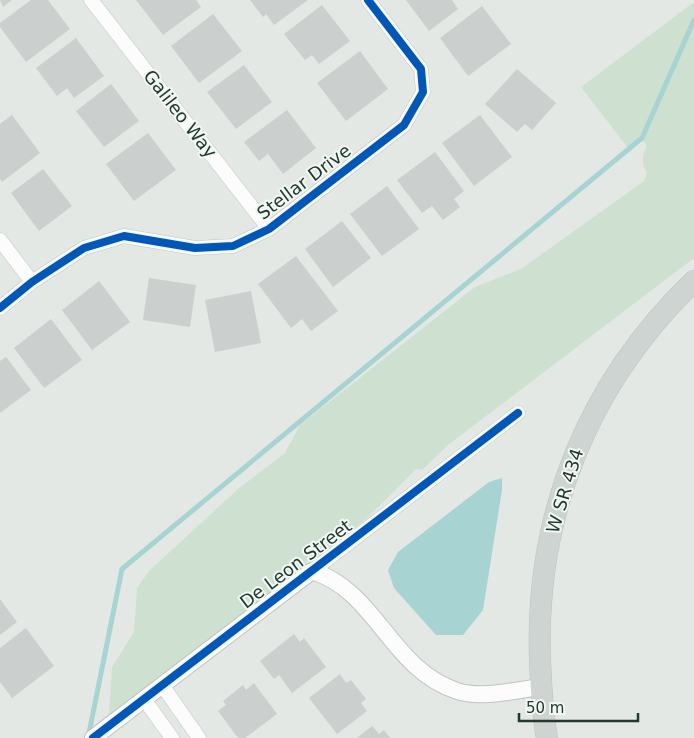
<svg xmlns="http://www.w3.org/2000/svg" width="694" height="738" font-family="'DejaVu Sans',sans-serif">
	<rect width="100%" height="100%" fill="#e3e8e5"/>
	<!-- green -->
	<path fill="#cee0d0" d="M 694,2 L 694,258 L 448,445 L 422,470 L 416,469 L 366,519 L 311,561 L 307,560 L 305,566 L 109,716 L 112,667 L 134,632 L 137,588 L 149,571 L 238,489 L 285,453 L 300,425 L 475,287 L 521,269 L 644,181 L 647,173 C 641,164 642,155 647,146 L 642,139 L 628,148 L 581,87 Z"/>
	<!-- water -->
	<path fill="#a7d4d3" d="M 502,478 L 502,490 L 483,610 L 463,635 L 436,635 L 394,588 L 388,570 L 398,552 L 489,482 Z"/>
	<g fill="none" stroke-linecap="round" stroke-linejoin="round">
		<!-- stream -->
		<path stroke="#a7d4d3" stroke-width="5" d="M 88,738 L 122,569 L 642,138 L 694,20"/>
	</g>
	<!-- building -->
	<path fill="#cbcfcd" d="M 0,0 L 12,0 L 3,7 Z
		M 31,0 L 48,0 L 70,29 L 26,62 L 0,27 L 0,23 Z
		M 136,0 L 196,0 L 201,7 L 163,35 Z
		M 250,0 L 308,0 L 274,25 L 266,14 L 263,17 Z
		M 406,0 L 452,0 L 458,9 L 429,31 Z
		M 322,5 L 350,41 L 319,64 L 312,55 L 305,60 L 284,34 Z
		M 482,6 L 511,44 L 468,76 L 440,38 Z
		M 213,14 L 242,51 L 199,83 L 171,46 Z
		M 76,38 L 104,76 L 74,98 L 67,88 L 57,96 L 36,68 Z
		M 360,51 L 388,89 L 346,121 L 317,83 Z
		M 244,65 L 272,102 L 236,129 L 207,92 Z
		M 517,69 L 556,103 L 532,130 L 525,124 L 517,132 L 485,104 Z
		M 111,84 L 139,121 L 104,147 L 76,111 Z
		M 287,110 L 316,148 L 283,174 L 268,154 L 259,161 L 244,142 Z
		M 12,115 L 40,153 L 2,182 L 0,179 L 0,124 Z
		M 480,115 L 512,157 L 474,186 L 442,143 Z
		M 148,133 L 176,170 L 134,201 L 106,164 Z
		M 435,152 L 464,191 L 454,199 L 460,207 L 443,220 L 432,206 L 422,213 L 397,180 Z
		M 43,169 L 72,206 L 39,231 L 11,193 Z
		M 387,186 L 419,229 L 382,256 L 350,214 Z
		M 342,221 L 371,258 L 333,287 L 305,249 Z
		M 296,256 L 338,311 L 311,331 L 302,319 L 291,328 L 258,284 Z
		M 149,278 L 196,285 L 190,327 L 143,320 Z
		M 99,281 L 130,322 L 92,350 L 62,310 Z
		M 251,291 L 261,343 L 215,352 L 205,300 Z
		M 51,319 L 82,360 L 44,388 L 14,348 Z
		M 6,357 L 31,390 L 0,413 L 0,361 Z
		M 0,599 L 17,622 L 0,635 Z
		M 26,628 L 54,666 L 12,698 L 0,682 L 0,648 Z
		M 294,634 L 300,642 L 304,638 L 326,667 L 292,693 L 279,675 L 274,679 L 260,661 Z
		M 340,674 L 346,683 L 351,680 L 366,699 L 361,703 L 367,711 L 337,734 L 309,698 Z
		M 254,683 L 277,714 L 245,738 L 238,738 L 218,711 L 226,705 L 223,701 L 243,685 L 246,690 Z
		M 372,726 L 379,734 L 384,730 L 390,738 L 357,738 Z"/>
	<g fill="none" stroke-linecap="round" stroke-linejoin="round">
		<!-- minor casing -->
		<g stroke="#c0c5c2" stroke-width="15">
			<path id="minor" d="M 91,0 L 269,229
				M 0,240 L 32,282
				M 0,308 L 32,282 L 84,248 L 124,236 L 195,248 L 233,246 L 269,229 L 404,125 L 423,92 L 421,69 L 368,0
				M 312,571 L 518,413
				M 162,685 L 199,738
				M 144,699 L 172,738"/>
		</g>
		<!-- tertiary casing -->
		<g stroke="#c0c5c2" stroke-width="18">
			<path id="tertiary" d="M 93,738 L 312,571 C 377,591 390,669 457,691 C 482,699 515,690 541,687"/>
		</g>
		<!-- primary casing -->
		<g stroke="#bcc4c0" stroke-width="22">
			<path id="primary" d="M 547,738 C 542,712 541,685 540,659 C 535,513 589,382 694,281"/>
		</g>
		<!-- minor -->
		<use href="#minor" stroke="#fbfcfb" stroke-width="14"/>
		<!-- tertiary -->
		<use href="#tertiary" stroke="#fbfcfb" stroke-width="16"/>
		<!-- primary -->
		<use href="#primary" stroke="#ced4d1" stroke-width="21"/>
		<!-- cycleway casing -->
		<g stroke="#f1f7f3" stroke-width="11">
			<path id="cycleway" d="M 0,308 L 32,282 L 84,248 L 124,236 L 195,248 L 233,246 L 269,229 L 404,125 L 423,92 L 421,69 L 368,0
				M 93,738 L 518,413"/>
		</g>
		<!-- cycleway -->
		<use href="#cycleway" stroke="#0057b8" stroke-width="8"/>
	</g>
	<g text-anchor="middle" stroke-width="4" stroke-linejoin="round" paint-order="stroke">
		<!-- street labels -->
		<g font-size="18" fill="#233930" stroke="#f1f7f3">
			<text transform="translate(180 114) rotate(52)" y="6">Galileo Way</text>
			<text transform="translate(304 182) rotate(-37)" y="6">Stellar Drive</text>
			<text transform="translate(565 491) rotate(-73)" y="6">W SR 434</text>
			<text transform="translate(296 564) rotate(-37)" y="6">De Leon Street</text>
		</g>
	</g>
	<!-- scale -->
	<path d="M519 713v8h119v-8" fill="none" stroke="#233930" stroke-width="2.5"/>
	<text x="526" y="713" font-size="15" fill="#233930" stroke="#f1f7f3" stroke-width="4" paint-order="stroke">50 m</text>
</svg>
